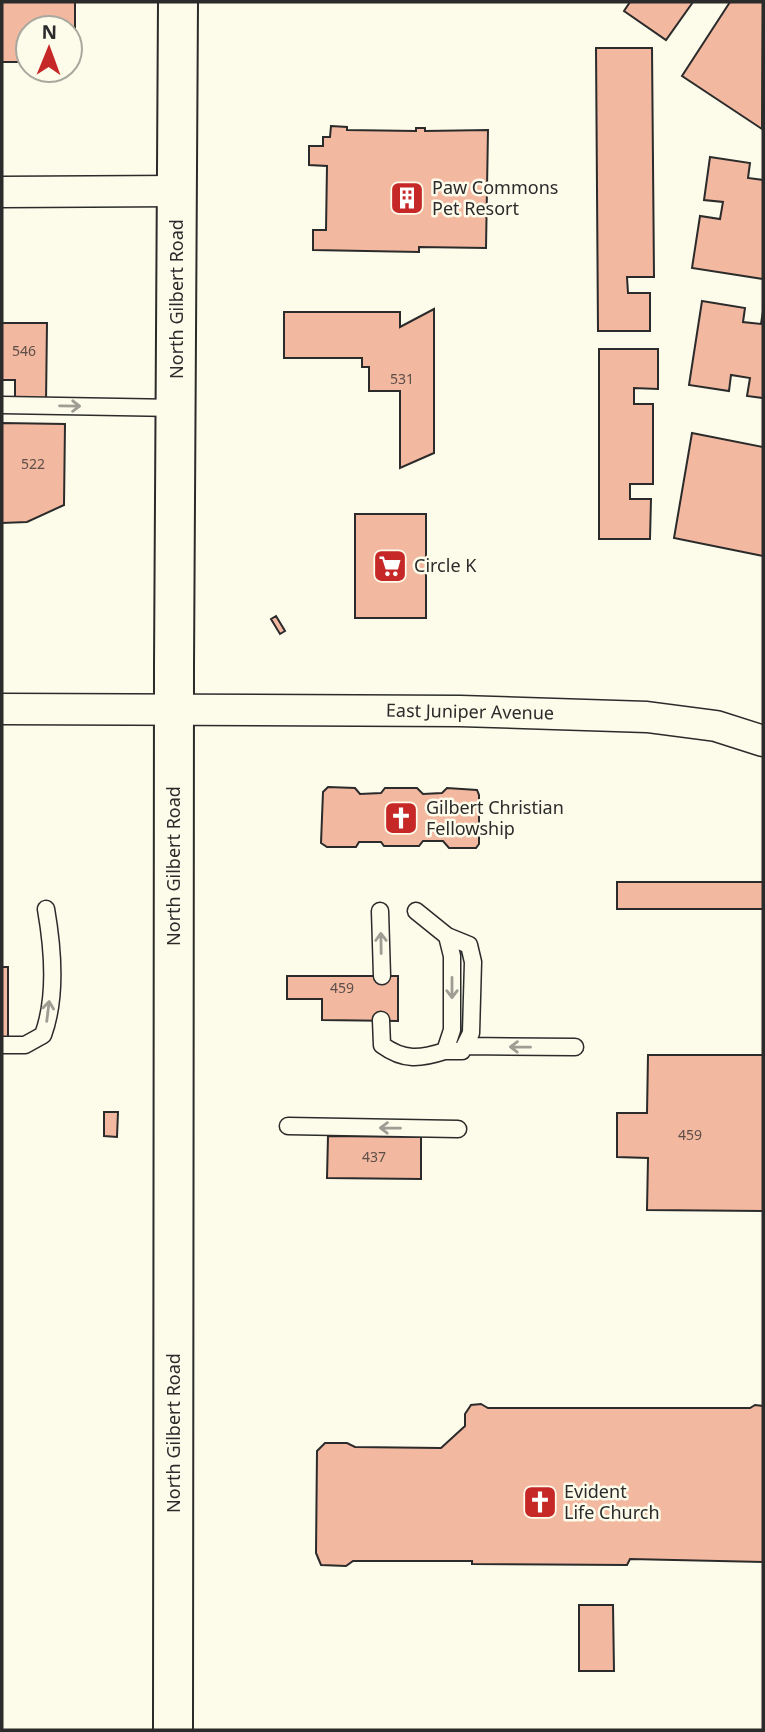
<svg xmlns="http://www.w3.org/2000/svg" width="765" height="1732" font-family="'Noto Sans',sans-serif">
	<rect width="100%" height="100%" fill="#fdfbea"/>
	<!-- building -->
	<path fill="#f2b8a0" stroke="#2b2b2b" stroke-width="2" d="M 2,2 L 75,2 L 75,62 L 70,62 L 70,28 L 28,28 L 28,62 L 2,62 Z
		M 630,2 L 693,2 L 666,40 L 624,11 Z
		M 730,2 L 763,2 L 762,129 L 682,76 Z
		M 596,48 L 652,48 L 654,277 L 627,277 L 628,293 L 650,293 L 650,331 L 598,331 Z
		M 331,126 L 347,127 L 347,130 L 416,131 L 416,128 L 425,128 L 425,131 L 488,130 L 486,248 L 419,247 L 419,252 L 313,250 L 313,230 L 326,230 L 327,166 L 309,165 L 309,146 L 323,146 L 323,137 L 330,137 Z
		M 710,157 L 750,163 L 748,178 L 763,180 L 763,279 L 692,268 L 700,216 L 720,219 L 723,202 L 704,200 Z
		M 702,301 L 745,308 L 743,322 L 761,324 L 763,311 L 763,398 L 747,396 L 750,378 L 731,375 L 729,391 L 689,385 Z
		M 434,309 L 434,453 L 400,468 L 400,391 L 369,391 L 369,367 L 362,367 L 362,358 L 284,358 L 284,312 L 400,312 L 400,327 Z
		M 2,323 L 47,323 L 46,403 L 15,402 L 15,380 L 2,380 Z
		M 599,349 L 658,349 L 658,389 L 634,388 L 634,404 L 653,404 L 653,484 L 630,484 L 630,499 L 651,499 L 650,539 L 599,539 Z
		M 2,423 L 65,424 L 64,505 L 27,522 L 2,523 Z
		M 692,433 L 763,447 L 763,556 L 674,538 Z
		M 355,514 L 426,514 L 426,618 L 355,618 Z
		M 276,616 L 285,631 L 280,634 L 271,619 Z
		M 328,787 L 355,788 L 360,794 L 381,793 L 385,788 L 417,788 L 423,794 L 442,793 L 447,788 L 477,790 L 479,795 L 479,844 L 476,848 L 449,848 L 443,841 L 423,841 L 419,846 L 384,846 L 381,842 L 359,842 L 356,847 L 327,847 L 321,843 L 323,792 Z
		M 617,882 L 763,882 L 763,909 L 617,909 Z
		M 2,967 L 8,967 L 8,1037 L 2,1037 Z
		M 287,976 L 398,976 L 398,1021 L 322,1020 L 322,999 L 287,999 Z
		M 648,1055 L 763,1055 L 763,1211 L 647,1210 L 648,1158 L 617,1157 L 617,1113 L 647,1113 Z
		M 104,1112 L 118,1112 L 117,1137 L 104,1136 Z
		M 328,1136 L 421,1137 L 421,1179 L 327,1178 Z
		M 481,1404 L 488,1408 L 750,1408 L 755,1405 L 763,1406 L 763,1562 L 630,1559 L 627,1565 L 472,1564 L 472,1561 L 353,1561 L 346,1566 L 321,1565 L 316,1553 L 317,1451 L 325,1443 L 347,1443 L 355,1447 L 441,1448 L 465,1426 L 465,1414 L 471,1405 Z
		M 579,1605 L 613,1605 L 614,1671 L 579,1671 Z"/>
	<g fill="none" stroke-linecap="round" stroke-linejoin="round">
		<!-- service casing -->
		<g stroke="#2b2b2b" stroke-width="19">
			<path id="service" d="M 2,405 L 177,408
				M 380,911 L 382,976
				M 381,1020 L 382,1045 C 404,1061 420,1059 445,1051 L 452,1030 L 452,956 L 447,936 L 416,911
				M 2,1045 L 25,1045 L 43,1035 C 57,997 53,949 46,909
				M 465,1046 L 575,1047
				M 445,1051 L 462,1051 L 471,1033 L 473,962 L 469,945 L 447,936
				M 288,1126 L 458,1129"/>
		</g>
		<!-- minor casing -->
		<g stroke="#2b2b2b" stroke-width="33">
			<path id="minor" d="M 2,192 L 178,191
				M 2,709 L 460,711 L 647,717 L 716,726 L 763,741"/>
		</g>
		<!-- primary casing -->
		<g stroke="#2b2b2b" stroke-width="42">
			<path id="primary" d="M 173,1730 L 174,666 L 178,2"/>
		</g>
		<!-- service -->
		<use href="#service" stroke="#fdfbea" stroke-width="16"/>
		<!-- minor -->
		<use href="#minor" stroke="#fdfbea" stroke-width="30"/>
		<!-- primary -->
		<use href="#primary" stroke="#fdfbea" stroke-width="38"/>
	</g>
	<!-- one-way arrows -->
	<defs><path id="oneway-shaft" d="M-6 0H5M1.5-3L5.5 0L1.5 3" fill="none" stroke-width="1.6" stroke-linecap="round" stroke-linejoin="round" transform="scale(1.75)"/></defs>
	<g stroke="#9e9d94">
		<use href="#oneway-shaft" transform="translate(70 406) rotate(1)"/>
		<use href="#oneway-shaft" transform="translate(381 943) rotate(-91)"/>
		<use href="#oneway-shaft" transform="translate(452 988) rotate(90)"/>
		<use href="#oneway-shaft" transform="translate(48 1011) rotate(-83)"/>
		<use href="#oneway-shaft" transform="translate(520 1047) rotate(-179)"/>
		<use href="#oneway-shaft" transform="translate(390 1128) rotate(-179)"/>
	</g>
	<!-- icons -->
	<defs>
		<g id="building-square" transform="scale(1.75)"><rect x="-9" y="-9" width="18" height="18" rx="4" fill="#c62828" stroke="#fdfbea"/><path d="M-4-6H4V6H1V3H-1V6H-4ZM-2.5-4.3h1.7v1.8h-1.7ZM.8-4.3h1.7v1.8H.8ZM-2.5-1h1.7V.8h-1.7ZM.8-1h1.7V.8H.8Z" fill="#fff"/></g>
		<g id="supermarket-square" transform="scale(1.75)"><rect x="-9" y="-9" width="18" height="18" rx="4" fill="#c62828" stroke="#fdfbea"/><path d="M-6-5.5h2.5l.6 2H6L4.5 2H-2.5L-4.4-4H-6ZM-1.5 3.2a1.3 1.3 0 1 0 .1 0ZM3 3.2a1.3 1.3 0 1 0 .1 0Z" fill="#fff"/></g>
		<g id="church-square" transform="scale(1.75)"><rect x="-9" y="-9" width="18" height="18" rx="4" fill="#c62828" stroke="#fdfbea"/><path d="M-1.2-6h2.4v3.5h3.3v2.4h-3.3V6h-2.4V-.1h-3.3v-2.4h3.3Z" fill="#fff"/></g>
	</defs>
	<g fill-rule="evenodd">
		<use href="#building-square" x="407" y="198"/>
		<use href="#supermarket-square" x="390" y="566"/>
		<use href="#church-square" x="401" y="818"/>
		<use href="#church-square" x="540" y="1502"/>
	</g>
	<g text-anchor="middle" stroke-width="5" stroke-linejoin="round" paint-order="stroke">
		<!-- number labels -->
		<g font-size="14" fill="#5d4e48">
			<text x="24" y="356">546</text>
			<text x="402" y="384">531</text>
			<text x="33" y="469">522</text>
			<text x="342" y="993">459</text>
			<text x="690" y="1140">459</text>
			<text x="374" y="1162">437</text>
		</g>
		<!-- poi labels -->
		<g font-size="18" fill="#2b2b2b" stroke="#fdfbea" text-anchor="start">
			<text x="432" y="194">Paw Commons<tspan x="432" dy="21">Pet Resort</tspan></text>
			<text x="414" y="572">Circle K</text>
			<text x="426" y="814">Gilbert Christian<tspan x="426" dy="21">Fellowship</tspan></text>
			<text x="564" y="1498">Evident<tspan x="564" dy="21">Life Church</tspan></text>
		</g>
		<!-- street labels -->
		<g font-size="18" fill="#2b2b2b" stroke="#fdfbea">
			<text transform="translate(177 299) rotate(-90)" y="6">North Gilbert Road</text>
			<text transform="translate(470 712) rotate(1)" y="6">East Juniper Avenue</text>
			<text transform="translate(174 866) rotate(-90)" y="6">North Gilbert Road</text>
			<text transform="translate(174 1433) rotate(-90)" y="6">North Gilbert Road</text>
		</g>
	</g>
	<!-- border -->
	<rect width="765" height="1732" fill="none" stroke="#2b2b2b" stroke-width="7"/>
	<!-- north arrow -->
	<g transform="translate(49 49) rotate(1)"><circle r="33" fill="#fdfbea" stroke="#a9a89e" stroke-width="2"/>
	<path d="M0-5L12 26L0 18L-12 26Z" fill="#c62828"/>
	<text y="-10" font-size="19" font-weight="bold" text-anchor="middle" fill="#2b2b2b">N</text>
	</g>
</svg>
